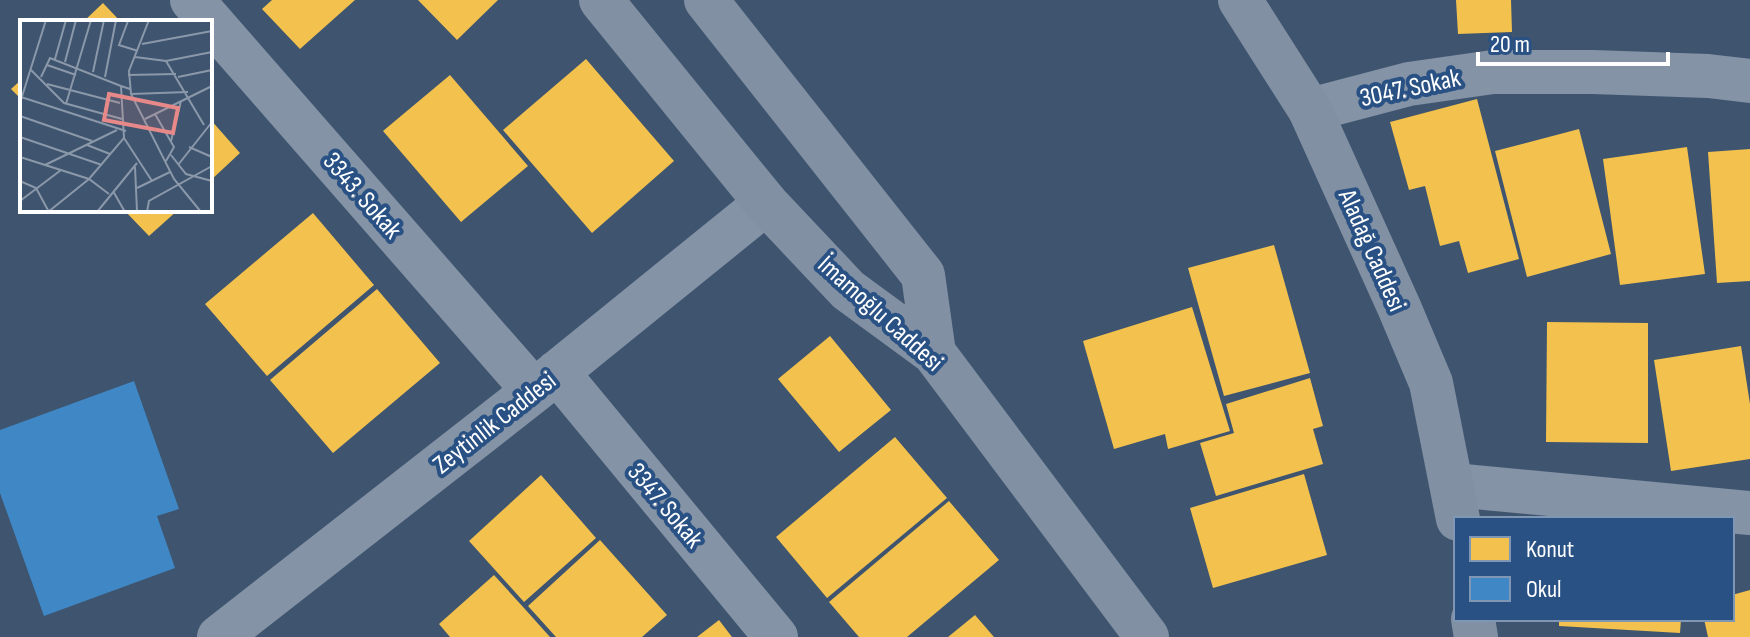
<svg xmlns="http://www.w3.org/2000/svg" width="1750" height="637" font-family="'Sofia Sans Condensed',sans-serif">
	<rect width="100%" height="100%" fill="#3e546f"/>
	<!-- homes -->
	<path fill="#f2c14e" d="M 272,0 L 355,0 L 300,49 L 262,9 Z
		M 418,0 L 498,0 L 457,40 Z
		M 1456,0 L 1511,0 L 1512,32 L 1458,34 Z
		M 103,3 L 121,22 L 83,22 Z
		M 586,59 L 674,161 L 592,233 L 503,130 Z
		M 450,75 L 528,166 L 461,222 L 383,131 Z
		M 22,79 L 22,100 L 11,89 Z
		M 1477,99 L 1519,259 L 1468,273 L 1459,241 L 1440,246 L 1425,186 L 1409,190 L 1390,122 Z
		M 210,119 L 240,153 L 210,181 Z
		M 1579,129 L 1611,254 L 1527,277 L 1495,151 Z
		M 1687,147 L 1705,274 L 1620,285 L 1603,159 Z
		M 1750,149 L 1750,281 L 1717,283 L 1708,152 Z
		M 124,210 L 178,210 L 149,236 Z
		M 313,213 L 374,285 L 267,376 L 205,304 Z
		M 1274,245 L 1310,373 L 1224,396 L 1188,268 Z
		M 377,289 L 440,363 L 333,453 L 270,380 Z
		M 1192,307 L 1230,431 L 1168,449 L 1165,434 L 1114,449 L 1083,341 Z
		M 1547,322 L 1648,323 L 1648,443 L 1546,442 Z
		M 830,336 L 891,410 L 839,452 L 778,379 Z
		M 1741,346 L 1750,404 L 1750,459 L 1671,471 L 1654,360 Z
		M 1310,378 L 1323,426 L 1313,429 L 1323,464 L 1216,496 L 1200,443 L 1234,433 L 1226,404 Z
		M 895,437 L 947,498 L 827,598 L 776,537 Z
		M 1304,474 L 1327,555 L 1213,588 L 1190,508 Z
		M 541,475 L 596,538 L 524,602 L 469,541 Z
		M 949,501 L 999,560 L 907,637 L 859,637 L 829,602 Z
		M 600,540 L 667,615 L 642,637 L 556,637 L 528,606 Z
		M 494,575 L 524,608 L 550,637 L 450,637 L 439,624 Z
		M 1750,590 L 1750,637 L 1708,637 L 1704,619 L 1732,619 L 1732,595 Z
		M 975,615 L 994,637 L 948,637 Z
		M 1559,619 L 1681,619 L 1680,633 L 1559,626 Z
		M 719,620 L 732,637 L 697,637 Z"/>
	<!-- schools -->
	<path fill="#3f88c5" d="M 134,381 L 179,509 L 157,516 L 175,568 L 44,616 L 0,493 L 0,430 Z"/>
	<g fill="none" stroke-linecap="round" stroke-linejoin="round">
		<!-- minor -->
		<path stroke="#8493a5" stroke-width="44" d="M 192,0 L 534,391
			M 1310,110 L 1409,84 L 1493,72 L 1593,72 L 1708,76 L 1750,81
			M 557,372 L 776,637
			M 1453,485 L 1750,513
			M 219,637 L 534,391 L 766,203"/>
		<!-- major -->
		<path stroke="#8290a3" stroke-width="44" d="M 601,0 L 766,203 L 848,290 L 934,353 L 1147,637
			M 706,0 L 923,275 L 934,353
			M 1240,0 L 1310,110 L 1399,307 L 1431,383 L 1458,519
			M 1473,619 L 1476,637"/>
	</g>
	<g text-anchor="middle" stroke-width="8" stroke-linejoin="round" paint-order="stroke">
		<!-- street labels -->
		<g font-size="26" fill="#fff" stroke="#295184">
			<text transform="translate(1410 87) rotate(-12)" y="9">3047. Sokak</text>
			<text transform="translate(363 195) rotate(49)" y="9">3343. Sokak</text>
			<text transform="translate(1373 250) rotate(66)" y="9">Aladağ Caddesi</text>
			<text transform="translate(881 313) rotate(42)" y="9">İmamoğlu Caddesi</text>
			<text transform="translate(494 422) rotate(-38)" y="9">Zeytinlik Caddesi</text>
			<text transform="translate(666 505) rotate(50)" y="9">3347. Sokak</text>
		</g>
	</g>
	<!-- overview -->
	<g transform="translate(20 20)">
		<rect width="192" height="192" fill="#3e546f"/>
		<path fill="none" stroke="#8b98a9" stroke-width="2" d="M 129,0 L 109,51 L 111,74 L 154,159 L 181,192M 108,1 L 99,25 L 118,31M 122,24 L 192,11M 115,37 L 146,41 L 184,105M 35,39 L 46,0M 146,41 L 192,32M 45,42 L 56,0M 27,45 L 56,55M 11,50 L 44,83 L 102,99M 73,52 L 84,0M 108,55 L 156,54M 21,57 L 30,38 L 101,66M 85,57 L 96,0M 158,57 L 192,50M 27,64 L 100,83M 111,74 L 168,72M 1,77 L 106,111M 0,83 L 26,0M 46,84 L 71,0M 135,94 L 154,127 L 146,141M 0,96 L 72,121M 125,99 L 192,66M 0,117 L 82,145M 104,118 L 132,161M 151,121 L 161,81M 67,125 L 90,134M 169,127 L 192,137M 151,135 L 166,154 L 192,161M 0,137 L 69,159 L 89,174M 25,145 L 97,110M 158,145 L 192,102M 0,161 L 16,168 L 29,192M 117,168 L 150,152M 93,171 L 105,192M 0,181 L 41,150M 105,191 L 117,191 L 115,147M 28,192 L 69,159 L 104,118 L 101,66 L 110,69M 77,192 L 117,143M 127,192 L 129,181 L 192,146"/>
		<path fill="#e88989" fill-opacity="0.15" stroke="#e88989" stroke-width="4" d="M 89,74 L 158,88 L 153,113 L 84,100 Z"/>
		<rect width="192" height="192" fill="none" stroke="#fff" stroke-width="4"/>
	</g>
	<!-- legend -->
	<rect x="1454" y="517" width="280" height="104" fill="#295184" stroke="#7f97b5" stroke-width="2"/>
	<rect x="1470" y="537" width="40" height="24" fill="#f2c14e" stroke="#7f97b5" stroke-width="2"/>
	<text x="1526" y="557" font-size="24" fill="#ffffff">Konut</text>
	<rect x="1470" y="577" width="40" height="24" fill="#3f88c5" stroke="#7f97b5" stroke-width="2"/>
	<text x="1526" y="597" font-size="24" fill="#ffffff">Okul</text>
	<!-- scale -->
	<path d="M1478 52v12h190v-12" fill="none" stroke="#ffffff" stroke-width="4"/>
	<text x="1490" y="52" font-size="24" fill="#ffffff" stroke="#295184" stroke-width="6" paint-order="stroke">20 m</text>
</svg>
